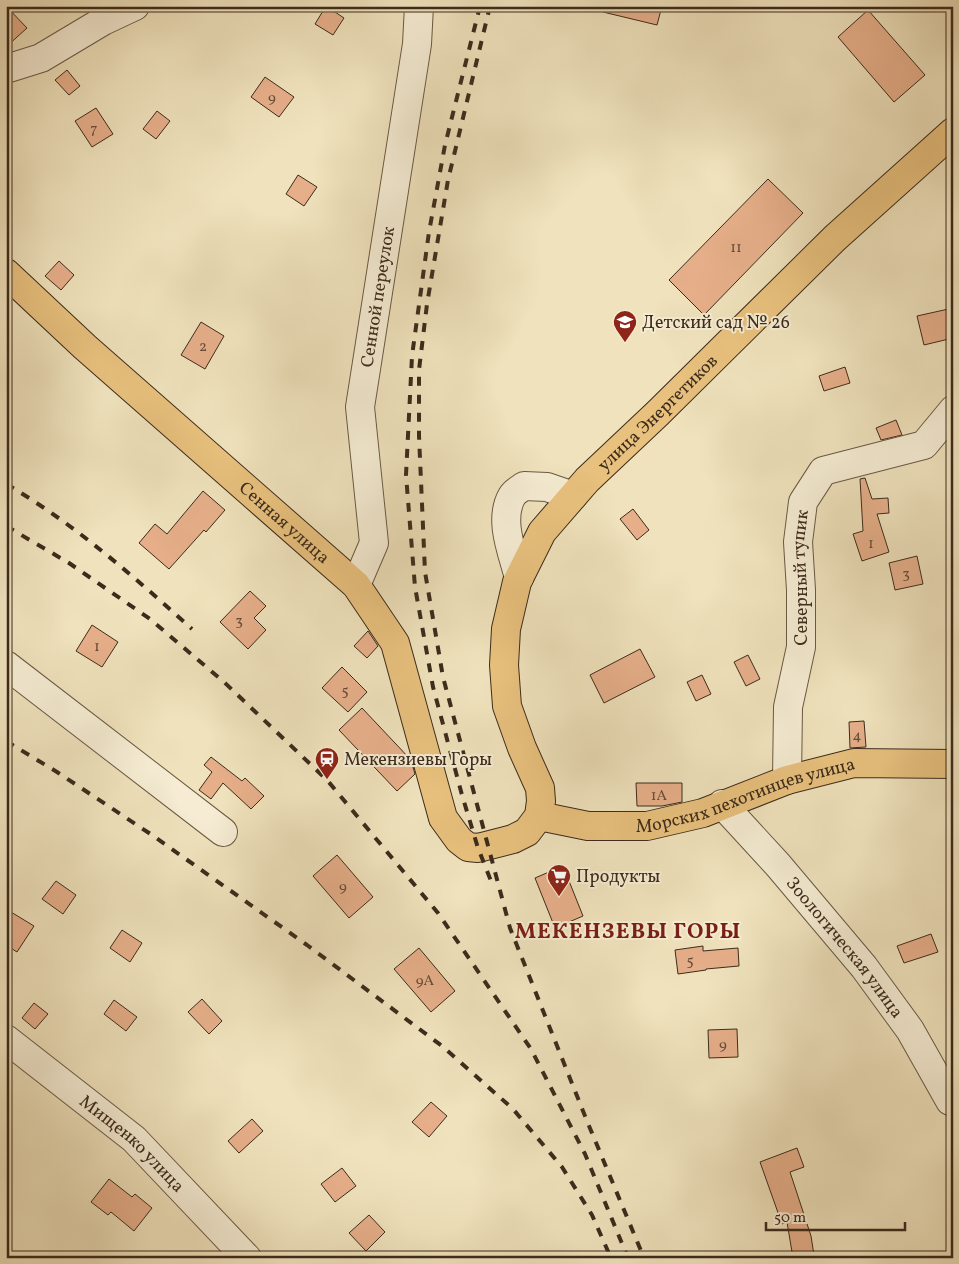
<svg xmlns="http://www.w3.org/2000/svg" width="959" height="1264" font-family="Vollkorn,serif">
	<rect width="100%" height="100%" fill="#efe2bc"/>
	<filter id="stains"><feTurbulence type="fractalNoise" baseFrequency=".004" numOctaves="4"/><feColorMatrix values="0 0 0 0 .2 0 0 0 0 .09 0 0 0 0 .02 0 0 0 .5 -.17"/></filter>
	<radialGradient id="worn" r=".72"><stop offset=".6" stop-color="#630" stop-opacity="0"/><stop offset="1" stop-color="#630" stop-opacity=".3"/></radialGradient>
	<!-- building -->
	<path fill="#e6af8a" stroke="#3c2b1c" d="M 6,6 L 27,28 L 6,47 Z
		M 326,6 L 344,18 L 333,35 L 315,24 Z
		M 604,6 L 662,6 L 657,25 L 603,12 Z
		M 868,10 L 925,75 L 894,102 L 838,37 Z
		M 67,70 L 80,86 L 69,95 L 55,80 Z
		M 265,77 L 294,97 L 279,117 L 251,97 Z
		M 96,108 L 113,134 L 92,147 L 75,121 Z
		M 157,111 L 170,121 L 156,139 L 143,129 Z
		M 298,175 L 317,187 L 304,206 L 286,194 Z
		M 768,179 L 803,213 L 704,315 L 669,280 Z
		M 59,261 L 74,275 L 61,290 L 45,276 Z
		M 953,308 L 953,338 L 924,345 L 917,316 Z
		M 201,322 L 224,336 L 205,369 L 181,355 Z
		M 845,367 L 850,383 L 824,391 L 819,376 Z
		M 896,420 L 902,435 L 881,440 L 876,428 Z
		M 865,478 L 872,499 L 888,498 L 889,513 L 877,514 L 889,552 L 862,561 L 853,534 L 863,531 L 860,479 Z
		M 203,491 L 225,510 L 206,532 L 204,530 L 169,569 L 139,543 L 155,524 L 167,534 Z
		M 633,509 L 649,530 L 637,540 L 620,519 Z
		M 917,556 L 923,584 L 895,590 L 889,563 Z
		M 250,591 L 266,606 L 254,618 L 266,630 L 248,649 L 220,622 Z
		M 92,625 L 118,642 L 102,667 L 76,651 Z
		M 368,631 L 378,646 L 367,658 L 354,646 Z
		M 640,649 L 655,677 L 604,703 L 590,675 Z
		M 748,655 L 760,679 L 746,686 L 734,662 Z
		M 342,667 L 367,692 L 348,712 L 322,688 Z
		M 702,675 L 711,694 L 696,701 L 687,682 Z
		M 362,708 L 411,760 L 415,774 L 397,791 L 339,730 Z
		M 864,721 L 866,747 L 850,748 L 849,722 Z
		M 211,757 L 242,781 L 245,778 L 264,796 L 251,809 L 223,783 L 211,799 L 199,790 L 212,772 L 204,765 Z
		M 636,783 L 682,783 L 682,802 L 662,806 L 637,806 Z
		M 337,855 L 373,897 L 349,918 L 313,876 Z
		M 563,866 L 583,916 L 555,928 L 535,878 Z
		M 56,881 L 76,895 L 63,914 L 42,899 Z
		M 6,909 L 34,926 L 17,952 L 6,945 Z
		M 122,930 L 142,943 L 130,962 L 110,948 Z
		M 931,934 L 938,952 L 904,963 L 897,946 Z
		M 703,946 L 703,951 L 738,948 L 739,966 L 706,969 L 706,970 L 678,974 L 675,950 Z
		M 419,948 L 455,991 L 431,1012 L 394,969 Z
		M 202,999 L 222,1021 L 209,1034 L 188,1012 Z
		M 114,1000 L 137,1017 L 126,1031 L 104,1014 Z
		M 34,1003 L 48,1014 L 35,1029 L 22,1018 Z
		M 737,1029 L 738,1057 L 709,1058 L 708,1030 Z
		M 431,1102 L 447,1116 L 429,1137 L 412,1122 Z
		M 252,1119 L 263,1131 L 239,1153 L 228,1141 Z
		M 797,1148 L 804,1167 L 790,1172 L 811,1236 L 814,1255 L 793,1258 L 787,1222 L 782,1224 L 760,1162 Z
		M 342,1168 L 356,1186 L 335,1202 L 321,1184 Z
		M 109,1179 L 132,1197 L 135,1194 L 152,1208 L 134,1231 L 111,1212 L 108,1215 L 91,1202 Z
		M 369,1215 L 385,1232 L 366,1251 L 349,1233 Z"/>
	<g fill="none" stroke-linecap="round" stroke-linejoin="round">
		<!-- minor casing -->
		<g stroke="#695944" stroke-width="30">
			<g id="minor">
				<path d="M 6,69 L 41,58 L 103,21 L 135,6"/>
				<path d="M 519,578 C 513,554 498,520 512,496 C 514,492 520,489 524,486 L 547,487 L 573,496"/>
				<path id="s1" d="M 356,585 L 374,543 L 360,407 L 417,44 L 419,6"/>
				<path d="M 6,665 L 223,832"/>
				<path id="s2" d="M 787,780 L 788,707 L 801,647 L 801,590 L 798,542 L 803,502 L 823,471 L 924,445 L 953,410"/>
				<path id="s3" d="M 722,804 L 778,865 L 864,967 L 910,1030 L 950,1101"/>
				<path id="s4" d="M 6,1039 L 134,1139 L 247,1258"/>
			</g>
		</g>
		<!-- major casing -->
		<g stroke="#3c2b1c" stroke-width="30">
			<g id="major">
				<path id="s5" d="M 6,273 L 85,347 L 356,585 L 395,643 L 443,818 L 459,840 L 468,847 L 478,848 L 513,839 L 527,832 L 539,816 L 541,801 L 540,788 L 522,748 L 507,706 L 504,665 L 506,629 L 517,582 L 542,532 L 587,480 L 658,413 L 835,238 L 953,132"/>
				<path id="s6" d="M 539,816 L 588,826 L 647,826 L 703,813 L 787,780 L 854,763 L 953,764"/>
			</g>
		</g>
		<!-- minor -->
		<use href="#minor" stroke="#f5ecd3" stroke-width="28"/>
		<!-- major -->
		<use href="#major" stroke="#e8c17e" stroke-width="28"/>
		<!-- rail -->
		<path stroke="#3c2b1c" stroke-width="4" stroke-dasharray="9 9" stroke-linecap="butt" d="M 480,6 L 445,145 L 429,232 L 412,356 L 406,475 L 415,587 L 433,687 L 462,795 L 478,848 L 491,881
			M 490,6 L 448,180 L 427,304 L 419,370 L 419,436 L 425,572 L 443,677 L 510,928 L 587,1121 L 644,1258
			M 6,484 C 75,524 134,577 192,629
			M 6,526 L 69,563 L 150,619 L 224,682 L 327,780 L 438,913 L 531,1049 L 585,1154 L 628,1258
			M 6,741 L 57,772 L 152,835 L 307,945 L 442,1046 L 513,1109 L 562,1167 L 592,1215 L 611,1258"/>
	</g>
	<!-- icons -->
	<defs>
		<g id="school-pin" transform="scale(1.25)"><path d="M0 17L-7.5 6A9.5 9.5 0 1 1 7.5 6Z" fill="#8f2418" stroke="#f5ecd3"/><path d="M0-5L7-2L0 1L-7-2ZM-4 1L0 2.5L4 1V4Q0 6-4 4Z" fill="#fff"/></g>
		<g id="station-pin" transform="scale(1.25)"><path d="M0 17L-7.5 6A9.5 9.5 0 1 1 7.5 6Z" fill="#8f2418" stroke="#f5ecd3"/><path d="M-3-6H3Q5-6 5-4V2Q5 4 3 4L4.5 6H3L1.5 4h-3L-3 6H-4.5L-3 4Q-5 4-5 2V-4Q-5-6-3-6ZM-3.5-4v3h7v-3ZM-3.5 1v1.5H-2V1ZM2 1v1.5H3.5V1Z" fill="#fff"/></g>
		<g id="supermarket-pin" transform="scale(1.25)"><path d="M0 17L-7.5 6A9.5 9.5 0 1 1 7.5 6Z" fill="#8f2418" stroke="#f5ecd3"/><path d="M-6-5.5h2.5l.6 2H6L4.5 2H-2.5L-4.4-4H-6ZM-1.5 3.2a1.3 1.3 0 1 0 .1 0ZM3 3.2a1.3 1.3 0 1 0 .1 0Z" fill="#fff"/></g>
	</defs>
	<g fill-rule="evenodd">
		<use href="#school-pin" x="625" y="322"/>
		<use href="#station-pin" x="327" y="759"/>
		<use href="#supermarket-pin" x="559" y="876"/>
	</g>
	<g text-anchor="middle" stroke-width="4" stroke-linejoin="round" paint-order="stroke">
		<!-- number labels -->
		<g font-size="15" fill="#664c38">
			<text x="272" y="102">9</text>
			<text x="94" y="133">7</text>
			<text x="736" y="252">11</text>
			<text x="203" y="351">2</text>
			<text x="871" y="548">1</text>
			<text x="906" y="578">3</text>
			<text x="239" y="625">3</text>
			<text x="97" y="651">1</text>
			<text x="345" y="695">5</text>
			<text x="857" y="740">4</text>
			<text x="659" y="800">1А</text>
			<text x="343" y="891">9</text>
			<text x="690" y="965">5</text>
			<text x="425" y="985">9А</text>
			<text x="723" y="1049">9</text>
		</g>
		<!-- street labels -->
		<g font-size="18" fill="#3c2b1c" stroke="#f5ecd3">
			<text dy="6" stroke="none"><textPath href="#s1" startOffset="294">Сенной переулок</textPath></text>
			<text dy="6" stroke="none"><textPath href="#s5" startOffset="1305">улица Энергетиков</textPath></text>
			<text dy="6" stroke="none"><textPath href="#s5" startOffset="374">Сенная улица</textPath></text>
			<text dy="6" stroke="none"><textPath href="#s2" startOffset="204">Северный тупик</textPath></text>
			<text dy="6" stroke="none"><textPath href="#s6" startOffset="212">Морских пехотинцев улица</textPath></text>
			<text dy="6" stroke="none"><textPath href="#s3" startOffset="189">Зоологическая улица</textPath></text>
			<text dy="6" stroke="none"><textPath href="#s4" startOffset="164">Мищенко улица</textPath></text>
		</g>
		<!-- poi labels -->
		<g font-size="18" fill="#3c2b1c" stroke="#f5ecd3" text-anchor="start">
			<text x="642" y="328">Детский сад № 26</text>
			<text x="344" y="765">Мекензиевы Горы</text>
			<text x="576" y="882">Продукты</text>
		</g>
		<!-- district labels -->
		<g font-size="22" font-weight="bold" letter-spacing="1" fill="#7a1f14" stroke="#f5ecd3">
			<text x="628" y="938">МЕКЕНЗЕВЫ ГОРЫ</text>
		</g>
	</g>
	<!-- margin -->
	<rect width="959" height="1264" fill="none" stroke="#efe2bc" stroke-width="25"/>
	<rect x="8" y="8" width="944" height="1249" fill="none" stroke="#3c2b1c" stroke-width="2.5"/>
	<rect x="12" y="12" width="934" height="1239" fill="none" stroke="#3c2b1c"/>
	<!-- scale -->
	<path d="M766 1222v8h139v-8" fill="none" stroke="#3c2b1c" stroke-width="2.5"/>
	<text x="774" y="1222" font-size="15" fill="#3c2b1c" stroke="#f5ecd3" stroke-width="4" paint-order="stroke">50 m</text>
	<rect width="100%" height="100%" filter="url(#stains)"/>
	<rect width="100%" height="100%" fill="url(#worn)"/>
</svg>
